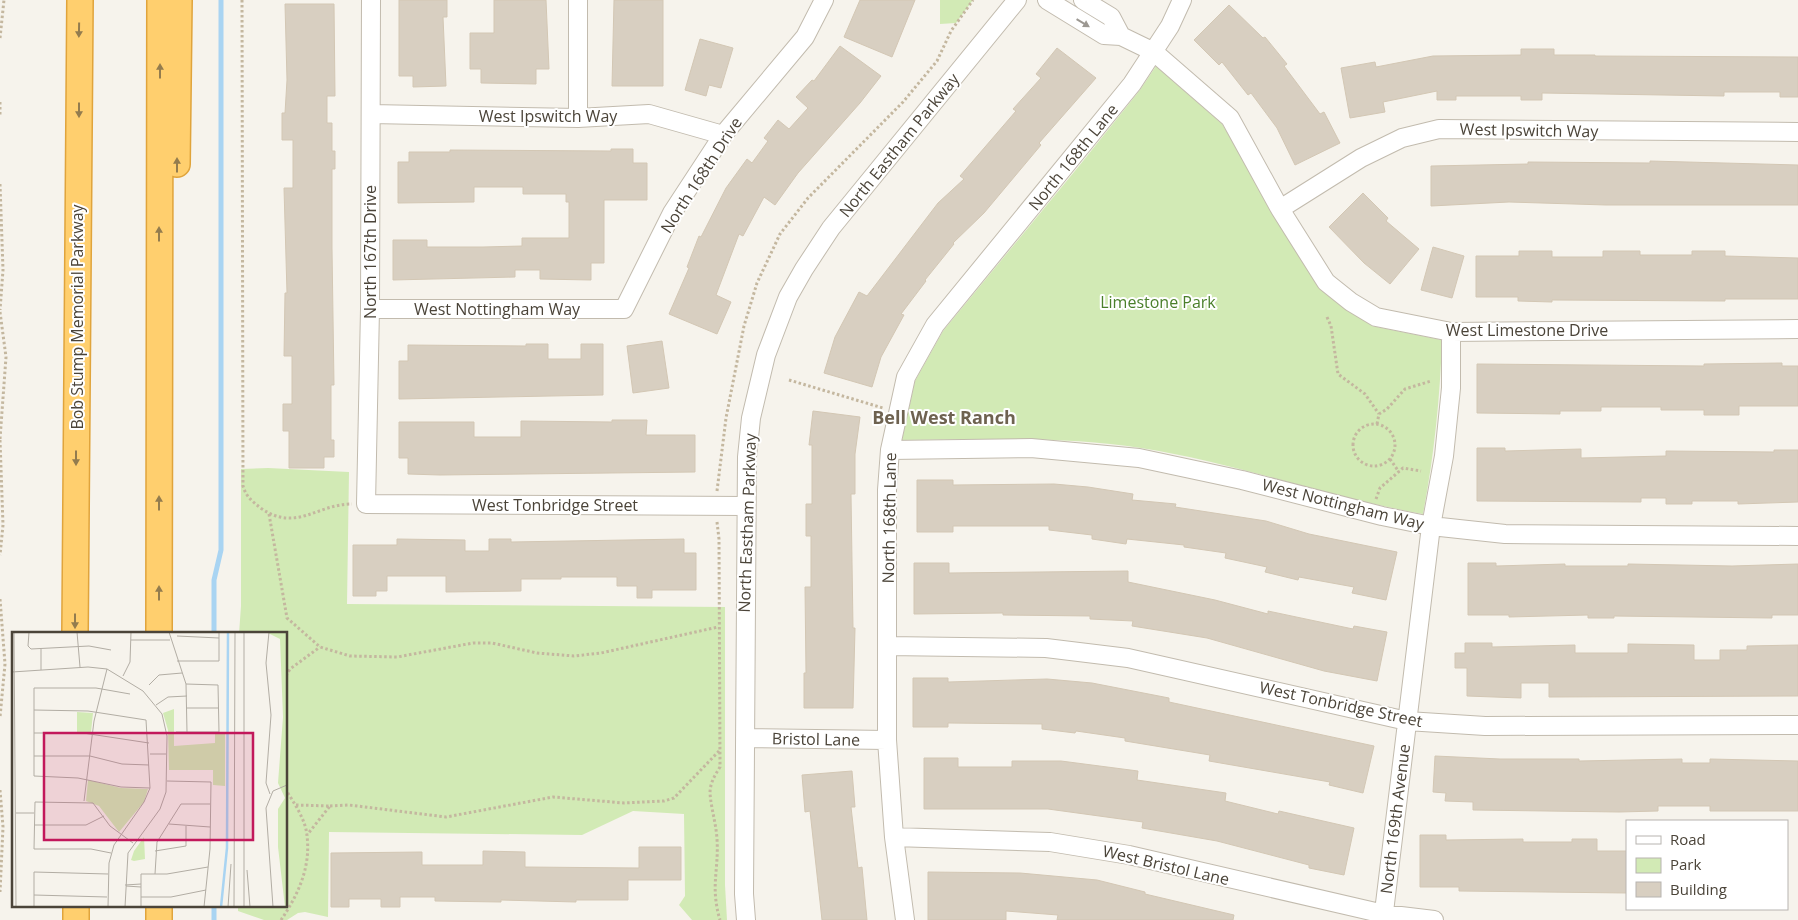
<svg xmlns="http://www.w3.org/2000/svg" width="1798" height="920" font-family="'Open Sans',sans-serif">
	<rect width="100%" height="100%" fill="#f6f3ec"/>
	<!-- green -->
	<path fill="#d2eab5" d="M 940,0 L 973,0 L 956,23 L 940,24 Z
		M 1156,66 L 1222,124 L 1273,207 L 1329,291 L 1372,326 L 1442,340 C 1440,399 1434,456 1423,514 C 1328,497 1237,463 1141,448 C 1063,436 982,439 902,440 L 915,381 L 943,331 L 1079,166 L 1140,90 Z
		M 268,468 L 349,472 L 347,604 L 725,607 L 725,885 L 727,920 L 692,920 L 679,905 L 685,896 L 684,814 L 633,811 L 582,835 L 329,832 L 328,917 L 305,912 L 298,913 L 287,920 L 264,920 L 238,911 L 238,906 L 286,906 L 286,634 L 239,634 L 241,606 L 241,469 Z"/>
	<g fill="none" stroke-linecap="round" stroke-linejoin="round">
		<!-- stream -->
		<path stroke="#a9d4f2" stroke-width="5" d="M 214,634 L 214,580 L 221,550 L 221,0
			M 214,906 L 214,920"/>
	</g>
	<!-- building -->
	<path fill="#d8cfc1" stroke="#d3c7b4" d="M 399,0 L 447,0 L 447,17 L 443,17 L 446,86 L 413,87 L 413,76 L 399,76 Z
		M 494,0 L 546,0 L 549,69 L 536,69 L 536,84 L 481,83 L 481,69 L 470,69 L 470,33 L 494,33 Z
		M 614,0 L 663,0 L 663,86 L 612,86 Z
		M 860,0 L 915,0 L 892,57 L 844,37 Z
		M 285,4 L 334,4 L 335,96 L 327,96 L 327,123 L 332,123 L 332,151 L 335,151 L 335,169 L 332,169 L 332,248 L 334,385 L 331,385 L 331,440 L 334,440 L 334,457 L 324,457 L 324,468 L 289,468 L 289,431 L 283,431 L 283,404 L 292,404 L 292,356 L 284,356 L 285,293 L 287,293 L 284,188 L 293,188 L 293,140 L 282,140 L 282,113 L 285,113 L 287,80 Z
		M 1229,5 L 1263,38 L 1265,37 L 1287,64 L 1284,66 L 1320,114 L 1324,112 L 1340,143 L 1295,165 L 1277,128 L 1251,93 L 1248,95 L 1222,62 L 1219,65 L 1194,40 Z
		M 700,39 L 733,48 L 721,88 L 709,85 L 706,96 L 685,90 Z
		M 840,46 L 881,76 L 860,103 L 798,173 L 775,205 L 764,197 L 743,236 L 739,234 L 716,295 L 731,302 L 717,334 L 669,314 L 689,268 L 687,267 L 699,236 L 701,237 L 726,188 L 747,159 L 752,163 L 768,141 L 764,138 L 778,120 L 789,129 L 808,108 L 796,97 L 812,80 L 814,81 Z
		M 1057,48 L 1096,78 L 1039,143 L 1041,145 L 984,213 L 953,243 L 954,244 L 925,280 L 926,281 L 901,314 L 904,315 L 881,357 L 872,387 L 824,373 L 835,337 L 859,292 L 867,296 L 938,203 L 964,179 L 960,176 L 1016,111 L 1013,109 L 1041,78 L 1036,74 Z
		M 1521,49 L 1554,49 L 1554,55 L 1595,55 L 1595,56 L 1798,57 L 1798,97 L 1780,97 L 1780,92 L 1724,92 L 1724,96 L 1542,93 L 1542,100 L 1521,100 L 1521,96 L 1456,96 L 1456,100 L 1437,100 L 1437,91 L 1383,102 L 1385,112 L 1350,118 L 1341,68 L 1375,62 L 1376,67 L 1433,56 L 1521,55 Z
		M 611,149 L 633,149 L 633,163 L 647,163 L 647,200 L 604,200 L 604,263 L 591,263 L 591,280 L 540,279 L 540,270 L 515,270 L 515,277 L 393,280 L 393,240 L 427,240 L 427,247 L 483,247 L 522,246 L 522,238 L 569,238 L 569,202 L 566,202 L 566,194 L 523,194 L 523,187 L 474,187 L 474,202 L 398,203 L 398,162 L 409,162 L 409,152 L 450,152 L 450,150 L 611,151 Z
		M 1650,161 L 1798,165 L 1798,205 L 1606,205 L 1509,202 L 1431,206 L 1431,166 L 1528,164 L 1528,162 L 1650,163 Z
		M 1363,193 L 1388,218 L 1386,221 L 1419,249 L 1390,284 L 1364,263 L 1329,227 Z
		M 1433,247 L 1464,256 L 1452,298 L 1421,290 Z
		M 1519,251 L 1552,251 L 1552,257 L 1603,257 L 1603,251 L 1640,251 L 1640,255 L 1692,255 L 1692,251 L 1725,251 L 1725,256 L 1798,258 L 1798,299 L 1725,299 L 1725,301 L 1552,300 L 1552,302 L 1518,301 L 1518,297 L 1476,297 L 1476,256 L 1519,256 Z
		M 662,341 L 669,388 L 633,393 L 627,346 Z
		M 526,344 L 548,344 L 548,359 L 581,359 L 581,344 L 603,344 L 603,395 L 399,399 L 399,361 L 408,361 L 408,345 L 526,346 Z
		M 1782,363 L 1782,366 L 1798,366 L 1798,406 L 1739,406 L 1739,415 L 1704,415 L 1704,410 L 1661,410 L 1661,407 L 1601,407 L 1601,411 L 1560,411 L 1560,414 L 1477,413 L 1477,364 L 1704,366 L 1704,364 Z
		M 813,411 L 860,417 L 855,454 L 855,494 L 851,494 L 853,628 L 855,628 L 853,708 L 804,708 L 804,673 L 806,673 L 805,587 L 811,587 L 811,536 L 806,536 L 806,504 L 812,504 L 812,445 L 809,445 Z
		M 612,420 L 647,420 L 646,435 L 695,435 L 695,472 L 440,475 L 408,474 L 408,458 L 399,458 L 399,422 L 474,422 L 474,437 L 521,437 L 521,421 L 612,422 Z
		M 1477,448 L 1505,448 L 1505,451 L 1581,449 L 1581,458 L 1666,456 L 1666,451 L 1774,452 L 1774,450 L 1798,450 L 1798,502 L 1738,504 L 1738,501 L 1692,501 L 1692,504 L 1666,504 L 1666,498 L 1641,498 L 1641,502 L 1477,501 Z
		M 917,480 L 953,480 L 953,485 L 1054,484 L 1088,487 L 1133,494 L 1132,500 L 1176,504 L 1175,507 L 1266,521 L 1309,534 L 1397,552 L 1386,600 L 1352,593 L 1354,587 L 1299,577 L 1298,580 L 1265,572 L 1267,567 L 1225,558 L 1226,553 L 1184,547 L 1184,545 L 1127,539 L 1126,544 L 1092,539 L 1092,535 L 1049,530 L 1049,526 L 953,526 L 953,532 L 917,532 Z
		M 397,539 L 465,540 L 465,551 L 489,551 L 489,539 L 511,539 L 511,542 L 684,539 L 684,553 L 696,553 L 696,590 L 652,590 L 652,598 L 637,598 L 637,586 L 617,586 L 617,577 L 561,577 L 561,579 L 521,579 L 521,591 L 446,592 L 446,576 L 387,576 L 387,591 L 376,591 L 376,596 L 353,596 L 353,545 L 397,545 Z
		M 914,563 L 949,563 L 949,573 L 1128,571 L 1128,582 L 1215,600 L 1268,614 L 1268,611 L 1353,629 L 1354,626 L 1387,632 L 1377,681 L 1324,671 L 1207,638 L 1132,626 L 1133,621 L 1090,619 L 1090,616 L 1003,615 L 1003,613 L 914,614 Z
		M 1468,563 L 1496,563 L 1496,566 L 1565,564 L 1565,566 L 1628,566 L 1628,564 L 1732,566 L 1798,564 L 1798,615 L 1772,615 L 1772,618 L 1614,616 L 1614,618 L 1588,618 L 1588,615 L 1509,617 L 1509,615 L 1468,615 Z
		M 1465,643 L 1492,643 L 1492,647 L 1575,645 L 1575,653 L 1628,653 L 1628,644 L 1694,645 L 1694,660 L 1720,660 L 1720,650 L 1747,650 L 1747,646 L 1798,645 L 1798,696 L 1549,697 L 1549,683 L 1521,683 L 1521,698 L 1467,696 L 1467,668 L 1455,668 L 1455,653 L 1465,653 Z
		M 913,678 L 948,678 L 948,682 L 1047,679 L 1092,683 L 1169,698 L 1169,702 L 1374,746 L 1363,793 L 1329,785 L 1330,782 L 1209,761 L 1210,755 L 1125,741 L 1125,738 L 1076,731 L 1075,733 L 1042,729 L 1042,724 L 948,723 L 948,727 L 913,727 Z
		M 1435,756 L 1500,759 L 1579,759 L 1579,761 L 1682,759 L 1682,763 L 1710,763 L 1710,759 L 1798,761 L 1798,811 L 1710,811 L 1710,806 L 1658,806 L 1658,811 L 1619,812 L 1473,810 L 1473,802 L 1445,801 L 1446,793 L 1433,792 Z
		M 924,758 L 958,758 L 958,767 L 1012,767 L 1012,761 L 1061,761 L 1138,771 L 1137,780 L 1226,793 L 1225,801 L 1278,814 L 1279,811 L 1354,828 L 1344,875 L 1309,868 L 1309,865 L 1217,841 L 1142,828 L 1143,822 L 1048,809 L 924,809 Z
		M 852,771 L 855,807 L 851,807 L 858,868 L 862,867 L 867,920 L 822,920 L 810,811 L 805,812 L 802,775 Z
		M 1420,835 L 1446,835 L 1446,840 L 1523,839 L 1523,842 L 1572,842 L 1572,839 L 1597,839 L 1597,851 L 1627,851 L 1627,893 L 1459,891 L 1459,887 L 1420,887 Z
		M 639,847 L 681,847 L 681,880 L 628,880 L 628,900 L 576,900 L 576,902 L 501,900 L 501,902 L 435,901 L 435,897 L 400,897 L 400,907 L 381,907 L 381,899 L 349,899 L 349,907 L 331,907 L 331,853 L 422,852 L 422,865 L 483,865 L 483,851 L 525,852 L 525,867 L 639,868 Z
		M 928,872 L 1020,873 L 1097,880 L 1145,892 L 1145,894 L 1234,915 L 1233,920 L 1057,920 L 1058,915 L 1006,911 L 1006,920 L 928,920 Z"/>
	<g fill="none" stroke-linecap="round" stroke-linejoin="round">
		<!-- minor casing -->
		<g stroke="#c2bbae" stroke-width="20">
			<path id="minor" d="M 371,0 L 370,309 L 366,504 L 745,506
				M 578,0 L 578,118
				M 1047,0 L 1104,35 L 1121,36 L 1154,52 L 1230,118 L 1280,209 L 1326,282 L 1351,302 L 1376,317 L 1451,332 L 1798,329
				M 1083,0 L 1111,17 L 1121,36
				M 371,114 L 578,118 L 649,114 L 723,135
				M 1280,209 L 1361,158 L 1402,138 L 1439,129 L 1798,132
				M 370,309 L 624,309 L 672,213 L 723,135 L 805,37 L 824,0
				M 890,450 L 1031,448 L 1139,458 L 1242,480 L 1382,516 L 1431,526 L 1505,534 L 1798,536
				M 887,646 L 1046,648 L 1128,658 L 1407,721 L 1485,726 L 1798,725
				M 745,738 L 887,740
				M 894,837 L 1050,842 L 1129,855 L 1384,914 L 1434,920
				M 746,920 L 744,894 L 747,457 L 751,418 L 766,355 L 788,297 L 804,269 L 831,228 L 1017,0
				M 905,920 L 894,837 L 887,740 L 887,490 L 890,450 L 906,377 L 935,325 L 1132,84 L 1170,26 L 1182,0
				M 1383,920 L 1431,526 L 1444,456 L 1451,388 L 1451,332"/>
		</g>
		<!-- highway casing -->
		<g stroke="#e0a43c" stroke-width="28">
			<path id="highway" d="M 177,164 L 179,0
				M 75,634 L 80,0
				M 159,634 L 160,0
				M 76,906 L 76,920
				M 159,906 L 159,920"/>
		</g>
		<!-- path -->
		<path stroke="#c4b79f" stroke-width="3" stroke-dasharray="2.5 2.5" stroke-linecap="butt" d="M 242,0 L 243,486 C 246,497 253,502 262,509 C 297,532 317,504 352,504
			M 0,38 L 4,0
			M 0,102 L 0,115
			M 0,184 L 3,270 L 0,310
			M 0,312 L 6,357 L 0,439
			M 1327,317 L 1331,326 L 1338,374 L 1365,394 L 1379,414
			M 789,380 L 883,408
			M1353 445a21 21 0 1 1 42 0a21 21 0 1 1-42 0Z
			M 1377,424 L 1379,414 L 1387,409 L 1405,389 L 1431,381
			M 0,440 L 3,525 L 0,555
			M 1390,459 L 1399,472
			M 717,491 L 726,418 L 744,326 L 757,283 L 780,234 L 808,198 L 903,102 L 937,61 L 951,31 L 973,0
			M 1376,499 L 1380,488 L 1403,468 L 1421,471
			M 269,514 L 287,618 L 320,647 L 350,656 L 397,657 L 473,643 L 492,643 L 537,653 L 574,656 L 601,653 L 718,627
			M 717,522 L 719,539 L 720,767 C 715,775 710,783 710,793 C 711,808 716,823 717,839 C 719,871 710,886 720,920
			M 0,599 L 5,664 L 0,717
			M 286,676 L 290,669 L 320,647
			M 0,790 L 3,827 L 0,892
			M 296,805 L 330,806 L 307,835
			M 330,806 L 349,805 L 446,817 L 553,797 L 624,803 L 664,801 L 674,798 L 719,751
			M 281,920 C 298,895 311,867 307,836 C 306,820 294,803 286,790"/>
		<!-- minor -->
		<use href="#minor" stroke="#fff" stroke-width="18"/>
		<!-- highway -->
		<use href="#highway" stroke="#ffcf6e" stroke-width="25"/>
	</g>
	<!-- one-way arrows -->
	<defs><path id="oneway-solid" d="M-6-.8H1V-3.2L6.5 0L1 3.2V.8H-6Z" transform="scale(1.25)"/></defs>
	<use fill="#9c9892" href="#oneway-solid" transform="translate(1083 23) rotate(31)"/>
	<g fill="#937c4e">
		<use href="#oneway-solid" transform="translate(79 30) rotate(91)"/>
		<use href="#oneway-solid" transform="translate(160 71) rotate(-90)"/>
		<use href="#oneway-solid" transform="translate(79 110) rotate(90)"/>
		<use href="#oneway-solid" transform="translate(177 165) rotate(-90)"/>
		<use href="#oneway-solid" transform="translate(159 234) rotate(-90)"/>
		<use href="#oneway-solid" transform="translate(76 458) rotate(90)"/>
		<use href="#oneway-solid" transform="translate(159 503) rotate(-90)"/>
		<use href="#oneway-solid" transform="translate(159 593) rotate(-90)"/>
		<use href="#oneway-solid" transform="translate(75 621) rotate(90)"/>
	</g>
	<g text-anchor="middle" stroke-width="4" stroke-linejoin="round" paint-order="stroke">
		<!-- street labels -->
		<g font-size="16" fill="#4b4439" stroke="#fff">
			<text x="548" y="122">West Ipswitch Way</text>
			<text transform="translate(1529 130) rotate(1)" y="6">West Ipswitch Way</text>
			<text transform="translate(899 145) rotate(-51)" y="6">North Eastham Parkway</text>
			<text transform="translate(1073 157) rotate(-51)" y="6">North 168th Lane</text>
			<text transform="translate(701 175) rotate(-57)" y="6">North 168th Drive</text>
			<text transform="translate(370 252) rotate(-90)" y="6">North 167th Drive</text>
			<text x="497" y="315">West Nottingham Way</text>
			<text transform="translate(77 317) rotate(-90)" y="6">Bob Stump Memorial Parkway</text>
			<text x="1527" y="336">West Limestone Drive</text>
			<text transform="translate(1343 504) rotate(14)" y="6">West Nottingham Way</text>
			<text x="555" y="511">West Tonbridge Street</text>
			<text transform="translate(889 518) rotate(-89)" y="6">North 168th Lane</text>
			<text transform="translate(747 523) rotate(-88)" y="6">North Eastham Parkway</text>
			<text transform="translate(1341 704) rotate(12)" y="6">West Tonbridge Street</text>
			<text transform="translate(816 739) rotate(1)" y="6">Bristol Lane</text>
			<text transform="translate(1395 819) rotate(-83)" y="6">North 169th Avenue</text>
			<text transform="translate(1166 865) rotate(13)" y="6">West Bristol Lane</text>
		</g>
		<!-- park labels -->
		<g font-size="16" fill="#4a7f2a" stroke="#fff">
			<text x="1158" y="308">Limestone Park</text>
		</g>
		<!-- neighbourhood labels -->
		<g font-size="18" font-weight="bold" fill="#6e6250" stroke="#fff">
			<text x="944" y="424">Bell West Ranch</text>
		</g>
	</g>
	<!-- overview -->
	<g transform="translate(12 632)">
		<rect width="275" height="275" fill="#f6f3ec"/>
		<path d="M 275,0 L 275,275 L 273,275 L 266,215 L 266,177 L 273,166 L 266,151 L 271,85 L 268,7 L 256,1 ZM 162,77 L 162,114 L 203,111 L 203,102 L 213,102 L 213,154 L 201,153 L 201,138 L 157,138 L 156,98 L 151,81 ZM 65,80 L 81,81 L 79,100 L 65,100 ZM 76,148 L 109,156 L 136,157 L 132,170 L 107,200 L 87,174 L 74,169 ZM 132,205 L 133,227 L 122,229 L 119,228 L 122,219 Z" fill="#d2eab5"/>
		<path fill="none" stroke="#a9d4f2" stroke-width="2.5" d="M 209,275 L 215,216 L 216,0"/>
		<path fill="none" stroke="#b2ada4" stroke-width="1" d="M 2,0 L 4,275M 17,0 L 16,14 L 19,17 L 77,14 L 99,18M 65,0 L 68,35M 157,0 L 174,52 L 175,100M 257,0 L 254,31 L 259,83 L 254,151 L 258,162M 165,4 L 207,6M 119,8 L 158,8M 29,17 L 29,38M 165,29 L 207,29 L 207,0M 0,40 L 76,35 L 95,37 L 131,59 L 150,82 L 155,104 L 154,160 L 148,177 L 116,221 L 113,275M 111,44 L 118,30 L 119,0M 137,53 L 147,43 L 170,41M 118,62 L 84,56 L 22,56 L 22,144 L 66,146 L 109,155 L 138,156M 144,73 L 156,65 L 175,64M 175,76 L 207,76M 22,78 L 76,79 L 134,88 L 138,156 L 132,170 L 102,213 L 97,231 L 96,275M 164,100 L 207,100 L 206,53 L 174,52M 22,101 L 71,101 L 137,111M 138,122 L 154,122M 22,124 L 78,124 L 110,132 L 137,133M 155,149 L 199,150 L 198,217 L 192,275M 72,169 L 82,89 L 95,37M 4,181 L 22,181M 157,192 L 198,195M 22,193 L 74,193 L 92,184M 143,219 L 174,214 L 174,194M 99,221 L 79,217 L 22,217 L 23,170 L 81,171 L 98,194 L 121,211M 235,238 L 238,275M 143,242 L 145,210 L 169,172 L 198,172M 113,253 L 129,252M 114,254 L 129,255M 22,263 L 95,265M 129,265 L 159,265 L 194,258M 22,275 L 22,240 L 96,242M 129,275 L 129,242 L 155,242 L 196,235M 216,275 L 219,232M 222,275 L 223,0M 232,275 L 232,0M 261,275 L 254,176 L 261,159 L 275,153"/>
		<path fill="#c2185b" fill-opacity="0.15" stroke="#c2185b" stroke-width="2.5" d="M 32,101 L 241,101 L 241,208 L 32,208 Z"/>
		<rect width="275" height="275" fill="none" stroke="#4b4439" stroke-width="2.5"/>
	</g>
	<!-- legend -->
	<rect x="1626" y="820" width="162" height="90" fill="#ffffff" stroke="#b7b4b0"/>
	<rect x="1636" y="836" width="25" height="8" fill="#ffffff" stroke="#b7b4b0"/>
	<text x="1670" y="845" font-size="15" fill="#4b4439">Road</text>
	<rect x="1636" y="858" width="25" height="15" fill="#d2eab5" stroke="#b7b4b0"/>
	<text x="1670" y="870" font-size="15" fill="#4b4439">Park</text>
	<rect x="1636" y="882" width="25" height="15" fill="#d8cfc1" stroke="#b7b4b0"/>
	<text x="1670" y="895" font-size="15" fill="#4b4439">Building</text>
</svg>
